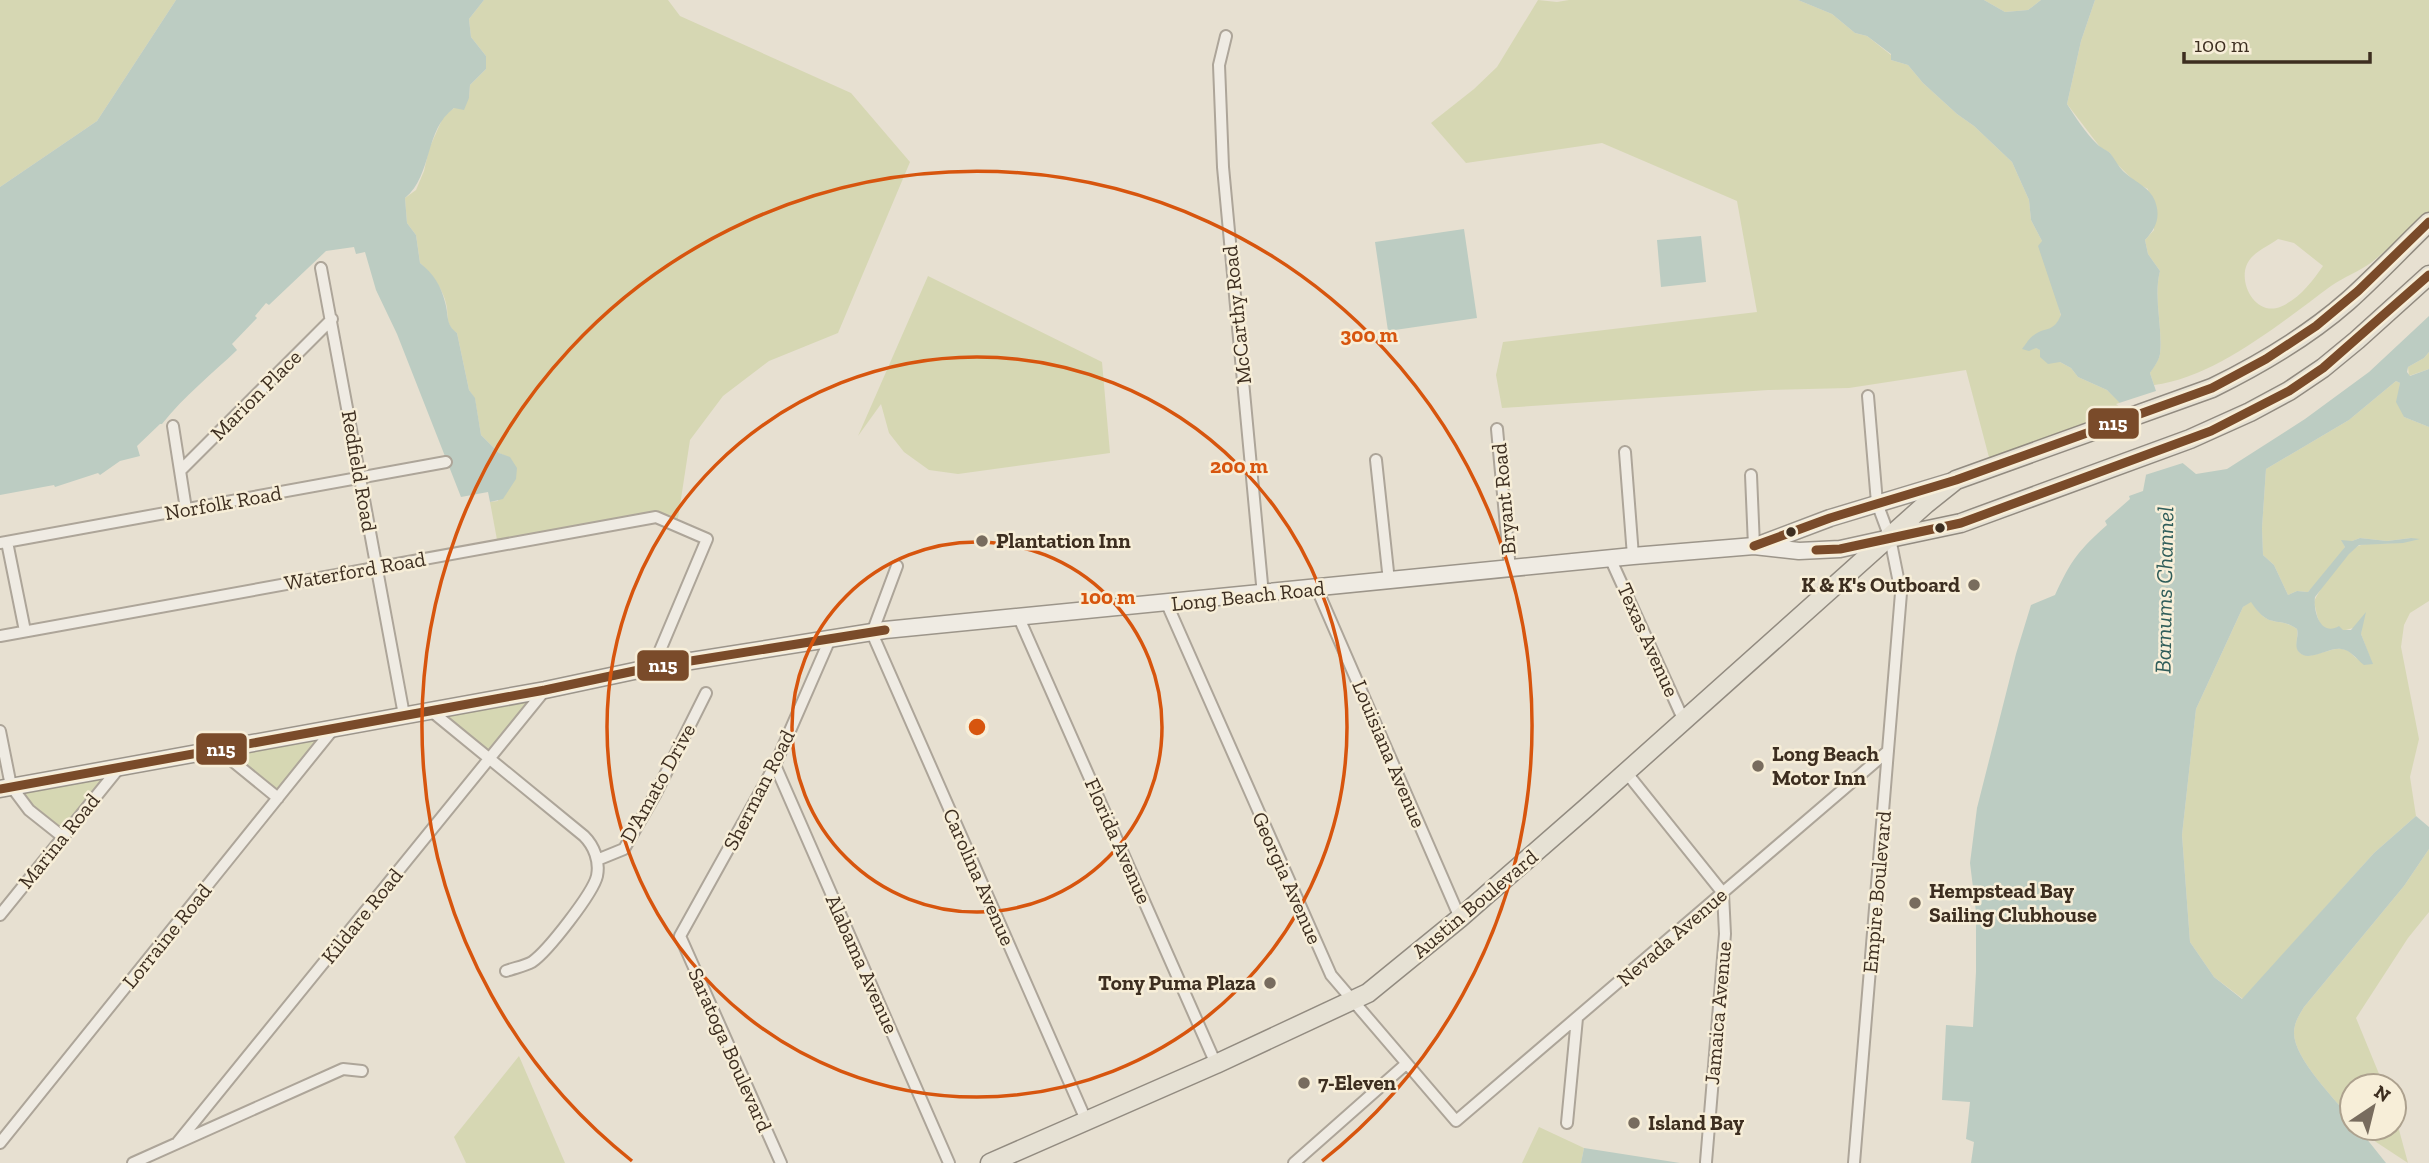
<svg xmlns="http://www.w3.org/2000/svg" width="2429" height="1163" font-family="'Zilla Slab',serif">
	<rect width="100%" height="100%" fill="#e7e0d1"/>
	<!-- green -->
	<path fill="#d6d7b3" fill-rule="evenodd" d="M 0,0 L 176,0 L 97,121 L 0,187 Z
		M 484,0 L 668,0 L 680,16 L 851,93 L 910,162 L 838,333 L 769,361 L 723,396 L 690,440 L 677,525 L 656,516 L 498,545 L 490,502 L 498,501 L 510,458 L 499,453 L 481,435 L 475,399 L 469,390 L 457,333 C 447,326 448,320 447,308 C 445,292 432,273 420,263 L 416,235 L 407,223 L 405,198 L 416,190 L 424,171 L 429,149 L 444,115 L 469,98 L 470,85 L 486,69 L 486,56 L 471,37 L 469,19 Z
		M 1538,0 L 1557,2 L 1569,0 L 1798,0 L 1832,14 L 1855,33 L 1867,36 L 1891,55 L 1891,60 L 1908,65 L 1923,83 L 1957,114 L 1974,126 L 2012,162 L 2029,200 L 2031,220 L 2042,241 L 2061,316 C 2052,337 2037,327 2023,349 L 2036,348 L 2041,350 L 2041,357 L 2060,362 L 2071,368 L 2078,377 L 2107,390 L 2123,405 L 2110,410 L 2113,420 L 1991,465 L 1966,370 L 1849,388 L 1768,390 L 1502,408 L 1496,375 L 1503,342 L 1757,312 L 1737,201 L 1602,143 L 1466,163 L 1431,123 L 1474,89 L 1497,67 Z
		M 1984,0 L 2041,0 L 2028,10 L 2005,12 Z
		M 2095,0 L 2429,0 L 2429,212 C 2410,228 2392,246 2372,262 C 2360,271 2344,277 2331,286 C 2282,322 2215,378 2154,385 L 2150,373 C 2153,367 2159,361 2160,354 C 2163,327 2153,298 2160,271 L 2148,254 L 2145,240 L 2154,230 L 2148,189 L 2136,183 L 2115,162 L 2110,153 L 2100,147 L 2067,104 L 2081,41 ZM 2278,239 L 2294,243 L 2323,266 C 2312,282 2299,299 2280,307 C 2254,317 2234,277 2251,258 C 2258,250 2270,245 2278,239 Z
		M 928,276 L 1102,362 L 1110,453 L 958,474 L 929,470 L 904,452 L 889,433 L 881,404 L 858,436 Z
		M 2429,352 L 2429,369 L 2409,376 L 2408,367 L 2424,358 Z
		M 2396,381 L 2400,383 L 2399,392 L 2404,417 L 2429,427 L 2429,601 L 2410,613 L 2404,625 L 2401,647 L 2419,739 L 2410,777 L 2416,816 L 2374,853 L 2243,999 L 2214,977 L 2190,942 L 2182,835 L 2196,709 L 2243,607 L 2251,601 C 2269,631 2277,615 2297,629 C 2298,635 2296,640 2297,646 C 2300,667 2330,646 2342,649 C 2350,650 2351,654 2356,658 C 2360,661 2368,662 2372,663 L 2361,634 L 2362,625 C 2352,629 2329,636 2321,625 C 2317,619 2316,609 2314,602 C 2318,590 2347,552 2358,546 C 2371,540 2395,548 2411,538 L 2387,541 L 2360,538 L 2352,541 L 2342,541 L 2345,547 C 2336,563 2322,579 2308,592 L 2297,591 L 2288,595 L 2274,565 L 2263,555 L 2262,528 L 2266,469 L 2349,420 Z
		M 538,694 L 489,755 L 438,712 Z
		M 326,733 L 277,793 L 228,752 Z
		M 107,775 L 63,832 L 32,806 L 19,790 Z
		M 2429,849 L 2429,912 L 2408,938 L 2356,1018 L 2384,1086 L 2352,1086 L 2352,1120 C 2336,1100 2294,1059 2294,1033 C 2294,1023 2299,1015 2304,1007 L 2404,886 Z
		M 519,1056 L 565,1163 L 466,1163 L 454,1137 Z
		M 2394,1112 L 2395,1115 L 2408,1163 L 2376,1142 L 2360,1128 L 2394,1128 Z
		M 1539,1127 L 1584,1148 L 1581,1163 L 1522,1163 Z"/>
	<!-- water -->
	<path fill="#bcccc2" d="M 176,0 L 484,0 L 469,19 L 471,37 L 486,56 L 486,69 L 470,85 L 469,98 L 464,110 L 454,108 C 424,130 433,175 405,198 L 407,223 L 416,235 L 420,263 C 434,274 441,286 445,302 C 449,315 445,324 457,333 L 469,390 L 475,398 L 481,435 L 499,453 L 510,457 L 517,468 L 516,479 L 503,499 L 490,502 L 488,492 L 461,497 L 397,334 L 376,290 L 365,252 L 356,254 L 354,247 L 326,251 L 269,305 L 266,303 L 255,316 L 257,318 L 232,344 L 237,350 C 212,374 185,395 162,424 L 160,424 L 137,446 L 140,456 L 120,461 L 100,475 L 98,473 L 55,487 L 54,485 L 0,495 L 0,187 L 97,121 Z
		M 1798,0 L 1984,0 L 2005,12 L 2028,10 L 2041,0 L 2095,0 L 2081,41 L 2067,104 C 2076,118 2085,132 2097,144 C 2101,148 2107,150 2110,153 C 2115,159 2118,166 2123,171 C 2133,181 2150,187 2155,201 C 2161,217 2156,228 2145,240 L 2148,254 L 2160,271 C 2153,298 2163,327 2160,354 C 2159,361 2153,368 2150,373 L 2179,460 L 2196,474 L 2227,469 L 2305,419 L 2369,372 L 2429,316 L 2429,352 L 2424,358 L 2408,367 L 2407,372 L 2410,376 L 2429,369 L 2429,427 L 2404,417 L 2396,402 L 2400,383 L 2396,381 L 2349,420 L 2266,469 L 2262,528 L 2263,555 L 2274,565 L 2288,595 L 2297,591 L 2308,592 L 2345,547 L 2341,540 L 2352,541 L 2360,538 L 2387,541 L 2411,538 L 2420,539 L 2403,543 L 2359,545 L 2349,554 L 2315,597 C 2313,612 2321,637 2339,626 L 2343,630 L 2351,630 L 2366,612 L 2361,634 L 2373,664 L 2364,665 C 2356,659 2351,650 2341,649 C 2329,647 2307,664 2298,651 C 2294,645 2299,636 2297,629 C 2277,615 2270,631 2251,602 L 2243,607 L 2196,709 L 2182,835 L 2190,942 L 2214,977 L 2242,999 L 2374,853 L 2416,816 L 2429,827 L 2429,849 L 2404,886 L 2304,1007 C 2299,1015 2294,1023 2294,1033 C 2294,1059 2336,1100 2352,1120 L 2352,1128 L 2358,1128 L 2386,1163 L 1971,1163 L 1974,1142 L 1966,1139 L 1970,1102 L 1942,1100 L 1946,1025 L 1973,1027 L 1976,972 L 1976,912 L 1970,863 L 1977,808 L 2016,654 L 2031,605 L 2055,595 C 2071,560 2079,550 2107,525 L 2105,521 L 2130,499 L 2129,496 L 2143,491 L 2146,475 L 2122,405 L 2107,390 L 2078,377 L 2071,368 L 2060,362 L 2048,364 L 2040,357 L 2040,350 L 2036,348 L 2029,351 L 2022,349 C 2026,344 2029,338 2034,335 C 2047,326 2053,333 2061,315 L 2038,246 L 2042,241 L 2031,220 L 2029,200 L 2012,162 L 1974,126 L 1957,114 L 1923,83 L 1908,65 L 1891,60 L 1891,54 L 1867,36 L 1855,33 L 1832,14 Z
		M 1464,229 L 1477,318 L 1388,331 L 1375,242 Z
		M 1701,236 L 1706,282 L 1661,287 L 1657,240 Z
		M 1584,1148 L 1680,1163 L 1581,1163 Z"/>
	<!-- pier -->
	<path fill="#e7e0d1" d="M 2159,390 L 2182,458 L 2186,462 L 2142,476 L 2120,407 L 2116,404 Z"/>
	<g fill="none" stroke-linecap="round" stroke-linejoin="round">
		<!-- minor casing -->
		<g stroke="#ada599" stroke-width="14">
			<path id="minor" d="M 1226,36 L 1219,65 L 1223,167 L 1263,595
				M 321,268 L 404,715
				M 173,426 L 186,509
				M 1497,429 L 1510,570
				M 1625,452 L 1633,556
				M 1376,460 L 1389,581
				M 180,471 L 332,319
				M 1751,475 L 1754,546
				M 7,542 L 25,631
				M 0,543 L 446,462
				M 1611,560 L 1684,721
				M 897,566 L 872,633 L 1086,1120
				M 1317,589 L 1460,918
				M 1167,604 L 1331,975 L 1456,1121 L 1888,751
				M 1019,618 L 1216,1064
				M 0,636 L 656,517 L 707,539 L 653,667
				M 430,710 L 584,836 C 594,846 600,861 597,876 C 593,893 548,951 532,962 C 525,966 514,968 506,971
				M 0,731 L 11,786 L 29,810 L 63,837
				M 219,750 L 278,798
				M 775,765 L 949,1163
				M 1626,772 L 1723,893 L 1725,934 L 1706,1162
				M 597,860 L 624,849 L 655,795 L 706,693
				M 0,915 L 119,768
				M 1567,1123 L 1577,1018
				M 178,1142 L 545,690
				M 0,1143 L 334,728
				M 133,1163 L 343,1069 L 362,1071
				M 781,1163 L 680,936 L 775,765 L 830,639
				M 1294,1163 L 1406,1064
				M 1854,1163 L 1901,593 L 1890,538 L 1877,503 L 1868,396"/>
		</g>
		<!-- secondary casing -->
		<g stroke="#9c958a" stroke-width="19">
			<path id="secondary" d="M 1756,546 L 1830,518 L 1956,480
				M 0,789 L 545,690 L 653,667 L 885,630 L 1633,556 L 1754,546 L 1799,551 L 1840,549 L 1890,538"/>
		</g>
		<!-- primary casing -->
		<g stroke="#928b80" stroke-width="21">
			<path id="primary" d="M 1890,538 L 1961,523 L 2190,439 L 2250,412 L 2289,391 L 2323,368 L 2357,340 L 2429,275
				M 990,1163 L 1216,1064 L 1368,993 L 1460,918 L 1586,808 L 1926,504 L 1956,480 L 2212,388 C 2261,364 2307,337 2348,301 C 2376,276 2402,248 2429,222"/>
		</g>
		<!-- minor -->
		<use href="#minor" stroke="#efebe3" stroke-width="10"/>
		<!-- secondary -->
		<use href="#secondary" stroke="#efebe3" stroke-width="16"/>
		<!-- primary -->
		<use href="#primary" stroke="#e6e1d4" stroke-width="18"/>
		<!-- bus-1 casing -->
		<g stroke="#f7eed8" stroke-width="14">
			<path id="bus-1" d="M 1754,546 L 1830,518 L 1956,480 L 2212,388 L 2266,359 L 2316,326 L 2358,291 L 2429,222
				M 1816,550 L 1840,549 L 1961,523 L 2211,431 L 2289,391 L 2323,368 L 2429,275
				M 0,789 L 545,690 L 653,667 L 885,630"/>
		</g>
		<!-- bus-1 -->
		<use href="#bus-1" stroke="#7a4b2a" stroke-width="9"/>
	</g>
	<!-- distance rings -->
	<g fill="none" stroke="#d7550e" stroke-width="3.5">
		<circle cx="977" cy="727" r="185"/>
		<circle cx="977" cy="727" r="370"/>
		<path d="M632 1161A555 555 0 1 1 1322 1161"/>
	</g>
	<!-- markers -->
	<g fill="#3d2e20" stroke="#f7eed8" stroke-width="2.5">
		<circle cx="1940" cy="528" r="6"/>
		<circle cx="1791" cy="532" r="6"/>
	</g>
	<g fill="#786c5e" stroke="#f7eed8" stroke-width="2.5">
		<circle cx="982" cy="541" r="7"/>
		<circle cx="1974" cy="585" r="7"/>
		<circle cx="1758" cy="766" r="7"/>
		<circle cx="1915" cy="903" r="7"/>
		<circle cx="1270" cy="983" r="7"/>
		<circle cx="1304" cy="1083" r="7"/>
		<circle cx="1634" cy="1123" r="7"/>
	</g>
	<g text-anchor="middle" stroke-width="5" stroke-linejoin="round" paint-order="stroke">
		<!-- street labels -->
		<g font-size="21" fill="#3d2e20" stroke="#f7eed8">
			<text transform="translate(1237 315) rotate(-96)" y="7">McCarthy Road</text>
			<text transform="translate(256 395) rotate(-45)" y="7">Marion Place</text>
			<text transform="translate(359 471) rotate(80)" y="7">Redfield Road</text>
			<text transform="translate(1504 499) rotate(-95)" y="7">Bryant Road</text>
			<text transform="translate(223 503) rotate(-10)" y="7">Norfolk Road</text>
			<text transform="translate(355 571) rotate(-10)" y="7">Waterford Road</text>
			<text transform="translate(1248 596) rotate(-6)" y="7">Long Beach Road</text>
			<text transform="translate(1648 640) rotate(66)" y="7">Texas Avenue</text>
			<text transform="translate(1389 754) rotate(67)" y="7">Louisiana Avenue</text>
			<text transform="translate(658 783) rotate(-61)" y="7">D'Amato Drive</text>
			<text transform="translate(759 790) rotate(-63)" y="7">Sherman Road</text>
			<text transform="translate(59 841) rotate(-51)" y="7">Marina Road</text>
			<text transform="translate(1118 841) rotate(66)" y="7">Florida Avenue</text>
			<text transform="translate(979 877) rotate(66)" y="7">Carolina Avenue</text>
			<text transform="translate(1287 878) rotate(66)" y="7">Georgia Avenue</text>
			<text transform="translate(1877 892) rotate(-85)" y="7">Empire Boulevard</text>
			<text transform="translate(1475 904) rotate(-40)" y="7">Austin Boulevard</text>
			<text transform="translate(362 916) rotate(-51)" y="7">Kildare Road</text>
			<text transform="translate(167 936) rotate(-51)" y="7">Lorraine Road</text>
			<text transform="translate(1672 937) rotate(-41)" y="7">Nevada Avenue</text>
			<text transform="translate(862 964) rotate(66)" y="7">Alabama Avenue</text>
			<text transform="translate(1718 1013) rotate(-85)" y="7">Jamaica Avenue</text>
			<text transform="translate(730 1050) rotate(66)" y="7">Saratoga Boulevard</text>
		</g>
		<!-- poi labels -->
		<g font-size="21" font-weight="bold" fill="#3d2e20" stroke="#f7eed8" text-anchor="start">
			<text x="996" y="548">Plantation Inn</text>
			<text x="1960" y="592" text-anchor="end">K &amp; K's Outboard</text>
			<text x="1772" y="761">Long Beach<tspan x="1772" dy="24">Motor Inn</tspan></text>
			<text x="1929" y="898">Hempstead Bay<tspan x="1929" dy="24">Sailing Clubhouse</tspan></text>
			<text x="1256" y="990" text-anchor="end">Tony Puma Plaza</text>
			<text x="1318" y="1090">7-Eleven</text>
			<text x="1648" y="1130">Island Bay</text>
		</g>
		<!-- water labels -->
		<g font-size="23" font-style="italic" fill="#2f5d5a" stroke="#f7eed8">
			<text transform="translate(2164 590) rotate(-89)" y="8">Barnums Channel</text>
		</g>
	</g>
	<circle cx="977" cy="727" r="10" fill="#d7550e" stroke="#f7eed8" stroke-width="3.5"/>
	<g font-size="21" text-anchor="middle" font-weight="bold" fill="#d7550e" stroke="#f7eed8" stroke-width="5" stroke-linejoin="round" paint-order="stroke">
		<text x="1369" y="342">300 m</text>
		<text x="1239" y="473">200 m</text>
		<text x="1108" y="604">100 m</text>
	</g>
	<g stroke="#f7eed8" stroke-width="2.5">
		<rect x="2087" y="407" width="53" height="33" rx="7" fill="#7a4b2a"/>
		<rect x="636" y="649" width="54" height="33" rx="7" fill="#7a4b2a"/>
		<rect x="195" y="732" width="53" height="34" rx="7" fill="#7a4b2a"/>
	</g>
	<g font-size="19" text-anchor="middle" font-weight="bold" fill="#fff">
		<text x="2113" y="430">n15</text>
		<text x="663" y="672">n15</text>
		<text x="221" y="756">n15</text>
	</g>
	<!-- north arrow -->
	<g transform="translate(2373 1107) rotate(35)"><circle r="33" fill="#f7eed8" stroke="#ada18e" stroke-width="2"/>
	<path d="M0-5L12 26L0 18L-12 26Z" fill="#786c5e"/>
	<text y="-10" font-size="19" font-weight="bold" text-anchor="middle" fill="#3d2e20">N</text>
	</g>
	<!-- scale -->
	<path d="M2184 52v10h186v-10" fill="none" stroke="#3d2e20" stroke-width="3.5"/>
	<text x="2194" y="52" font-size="21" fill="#3d2e20" stroke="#f7eed8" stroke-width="5" paint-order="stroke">100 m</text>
</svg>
